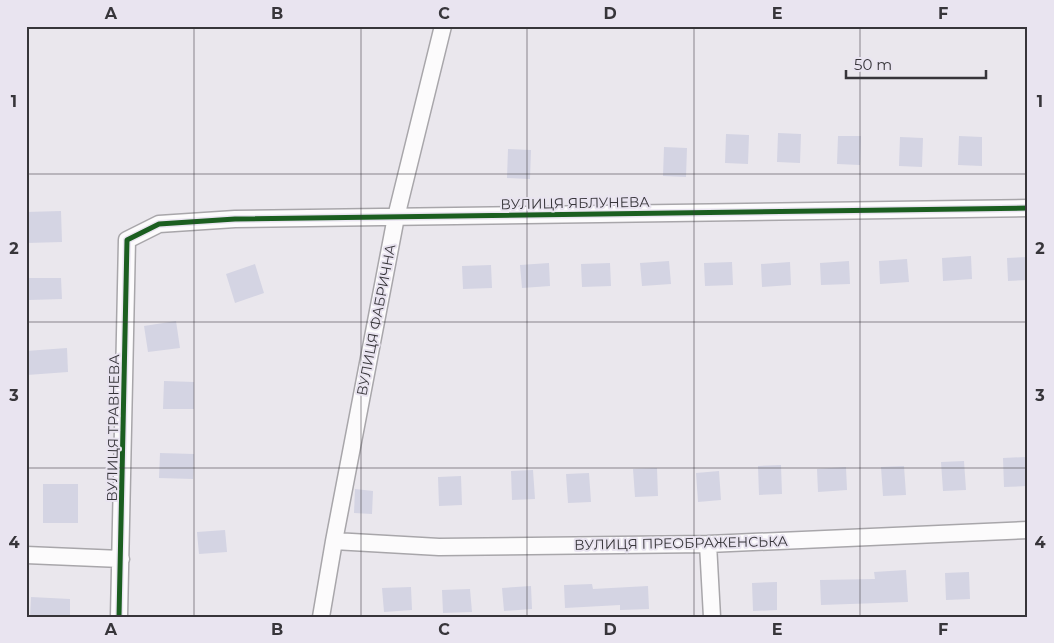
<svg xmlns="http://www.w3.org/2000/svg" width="1054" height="643" font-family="Montserrat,sans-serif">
	<rect width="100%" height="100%" fill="#eae7ed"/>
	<!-- building -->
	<path fill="#d4d4e3" d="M 778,133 L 801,134 L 800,163 L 777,162 Z
		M 726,134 L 749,135 L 748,164 L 725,163 Z
		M 838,136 L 861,136 L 860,165 L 837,164 Z
		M 959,136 L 982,137 L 982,166 L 958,165 Z
		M 900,137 L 923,138 L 922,167 L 899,166 Z
		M 664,147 L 687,148 L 686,177 L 663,176 Z
		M 508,149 L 531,150 L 530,179 L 507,178 Z
		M 61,211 L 62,242 L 27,243 L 26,212 Z
		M 971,256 L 972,279 L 943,281 L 942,258 Z
		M 1028,257 L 1028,280 L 1008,281 L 1007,258 Z
		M 907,259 L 909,282 L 880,284 L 879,261 Z
		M 669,261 L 671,284 L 642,286 L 640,263 Z
		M 849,261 L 850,284 L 821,285 L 820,263 Z
		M 732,262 L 733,285 L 705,286 L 704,263 Z
		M 790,262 L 791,285 L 762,287 L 761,264 Z
		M 549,263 L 550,286 L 522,288 L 520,265 Z
		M 610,263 L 611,286 L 582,287 L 581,264 Z
		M 255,264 L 264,293 L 235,303 L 226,274 Z
		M 491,265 L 492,288 L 463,289 L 462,266 Z
		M 29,278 L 61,278 L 62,299 L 29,300 Z
		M 176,321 L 180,348 L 148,352 L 144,326 Z
		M 67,348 L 68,372 L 27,375 L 26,351 Z
		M 164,381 L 194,382 L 194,409 L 163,409 Z
		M 160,453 L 194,454 L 193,479 L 159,478 Z
		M 1026,457 L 1027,486 L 1004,487 L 1003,458 Z
		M 964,461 L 966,490 L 943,491 L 941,462 Z
		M 781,465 L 782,494 L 759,495 L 758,466 Z
		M 904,466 L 906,495 L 883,496 L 881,467 Z
		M 846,467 L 847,490 L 818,492 L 817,469 Z
		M 657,468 L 658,496 L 635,497 L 633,469 Z
		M 533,470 L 535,499 L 512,500 L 511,471 Z
		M 719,471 L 721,500 L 698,502 L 696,473 Z
		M 589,473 L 591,502 L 568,503 L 566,474 Z
		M 461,476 L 462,505 L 439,506 L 438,477 Z
		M 43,484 L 78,484 L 78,523 L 43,523 Z
		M 355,489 L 373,491 L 372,514 L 354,513 Z
		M 225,530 L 227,552 L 199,554 L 197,532 Z
		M 906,570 L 908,602 L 821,605 L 820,580 L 875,579 L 874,572 Z
		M 969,572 L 970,599 L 946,600 L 945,573 Z
		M 777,582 L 777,610 L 753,611 L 752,583 Z
		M 592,584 L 593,589 L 648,586 L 649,609 L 620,610 L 620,605 L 565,608 L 564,585 Z
		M 531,586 L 532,609 L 504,611 L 502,588 Z
		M 411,587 L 412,610 L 384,612 L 382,588 Z
		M 470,589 L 472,612 L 443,613 L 442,590 Z
		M 31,597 L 70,599 L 70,617 L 30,617 Z"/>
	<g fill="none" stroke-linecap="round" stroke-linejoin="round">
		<!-- minor casing -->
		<g stroke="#a8a6aa" stroke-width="19">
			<path id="minor" d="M 334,541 L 439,547 L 708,544 L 1028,530
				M 708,544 L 712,617
				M 26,555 L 121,559
				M 119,617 L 127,240 L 159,224 L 235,219 L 1028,208
				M 321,617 L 334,541 L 396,217 L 443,26"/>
		</g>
		<!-- minor -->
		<use href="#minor" stroke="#fcfbfc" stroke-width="16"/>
		<!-- cycleway casing -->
		<g stroke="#e9e4f0" stroke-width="8">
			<path id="cycleway" d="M 119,617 L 127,240 L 159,224 L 235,219 L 1028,208"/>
		</g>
		<!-- cycleway -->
		<use href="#cycleway" stroke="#1b5e20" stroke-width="5"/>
	</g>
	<!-- grid -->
	<path fill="none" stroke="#37353a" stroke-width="1" stroke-opacity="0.55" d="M 194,26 L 194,617M 361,26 L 361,617M 527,26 L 527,617M 694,26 L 694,617M 860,26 L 860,617M 26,174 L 1028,174M 26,322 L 1028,322M 26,468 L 1028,468"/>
	<g text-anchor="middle" stroke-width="4" stroke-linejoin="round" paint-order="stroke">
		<!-- street labels -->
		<g font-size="14" fill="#37353a" stroke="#e9e4f0">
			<text transform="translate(575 203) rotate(-1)" y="5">ВУЛИЦЯ ЯБЛУНЕВА</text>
			<text transform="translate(376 320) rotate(-79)" y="5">ВУЛИЦЯ ФАБРИЧНА</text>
			<text transform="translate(113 428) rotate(-89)" y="5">ВУЛИЦЯ ТРАВНЕВА</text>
			<text transform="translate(681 543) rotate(-1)" y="5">ВУЛИЦЯ ПРЕОБРАЖЕНСЬКА</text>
		</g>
	</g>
	<!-- border -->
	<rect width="1054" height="643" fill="none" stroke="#e9e4f0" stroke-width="55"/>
	<!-- scale -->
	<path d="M846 70v8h140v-8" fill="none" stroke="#37353a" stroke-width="2.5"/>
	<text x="854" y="70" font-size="15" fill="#37353a" stroke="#e9e4f0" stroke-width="4" paint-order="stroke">50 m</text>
	<rect x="28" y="28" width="998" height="588" fill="none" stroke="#37353a" stroke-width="2"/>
	<g font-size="16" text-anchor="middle" font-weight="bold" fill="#37353a">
		<text x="111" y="19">A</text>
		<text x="277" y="19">B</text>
		<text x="444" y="19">C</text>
		<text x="610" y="19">D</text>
		<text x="777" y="19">E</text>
		<text x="943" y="19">F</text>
		<text x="14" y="107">1</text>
		<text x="1040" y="107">1</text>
		<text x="14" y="254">2</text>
		<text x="1040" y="254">2</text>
		<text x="14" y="401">3</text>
		<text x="1040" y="401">3</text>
		<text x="14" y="548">4</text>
		<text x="1040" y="548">4</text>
		<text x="111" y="635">A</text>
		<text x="277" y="635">B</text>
		<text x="444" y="635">C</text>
		<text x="610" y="635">D</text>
		<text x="777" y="635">E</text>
		<text x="943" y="635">F</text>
	</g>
</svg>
